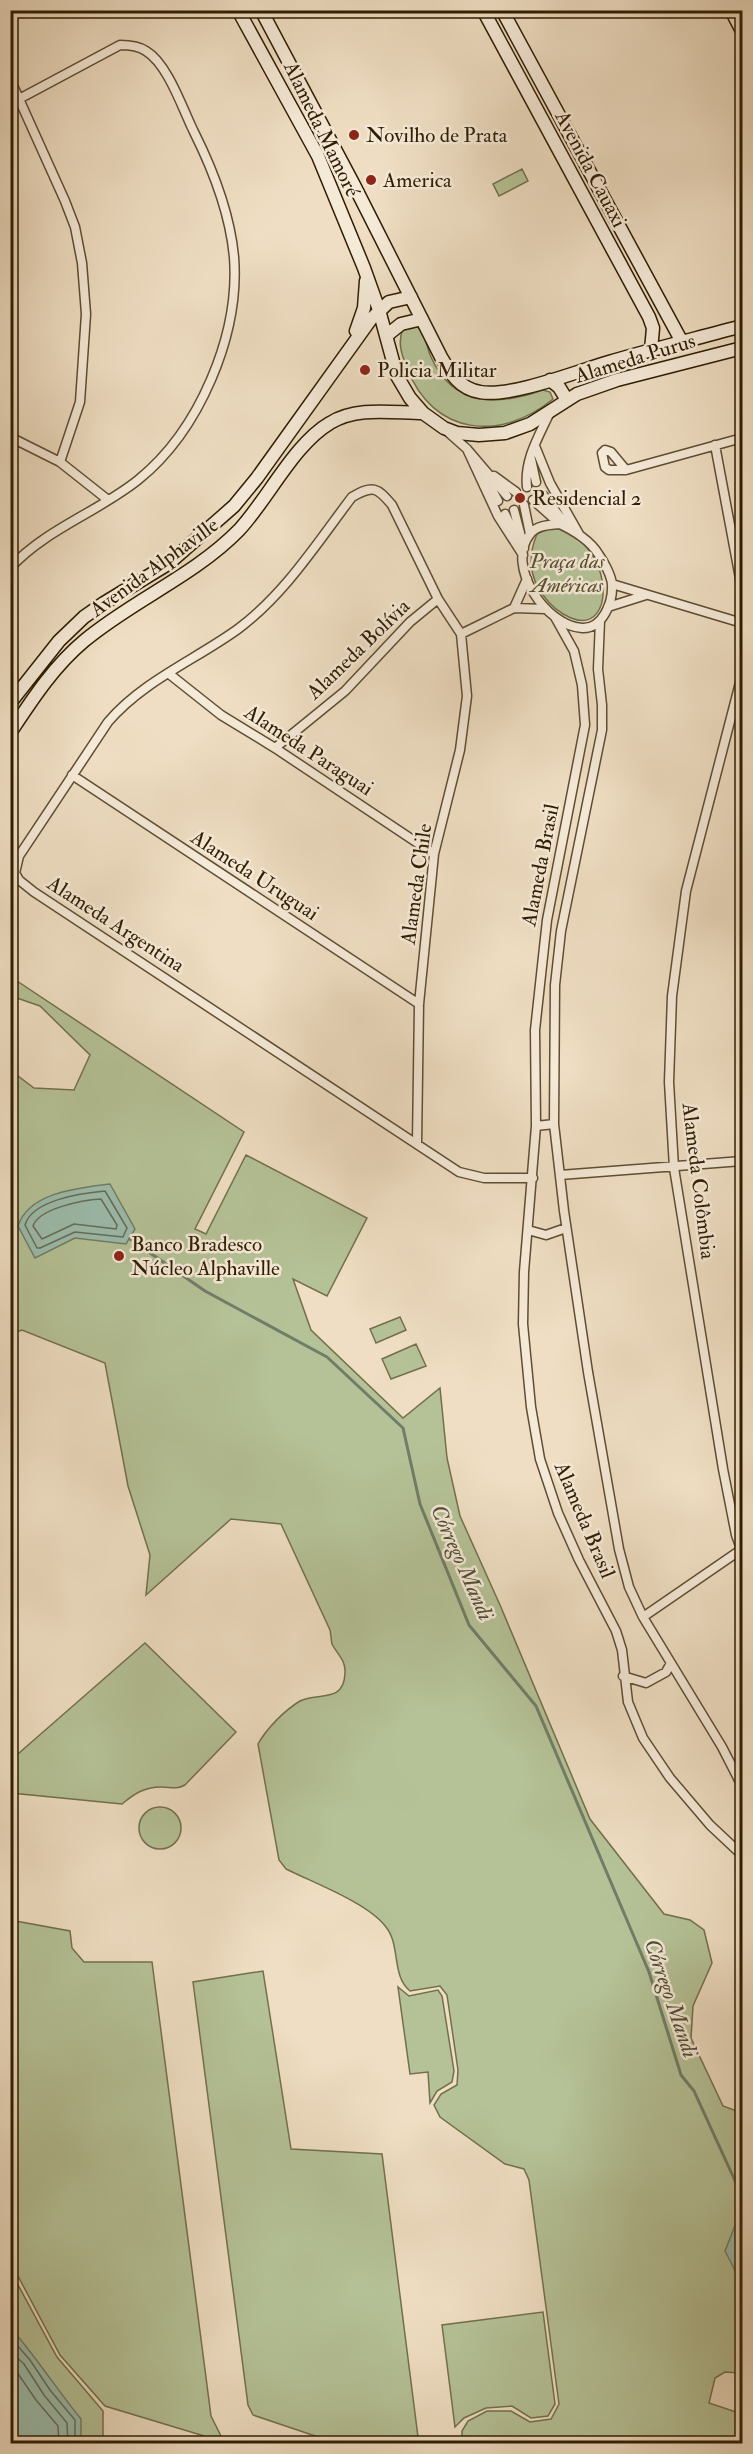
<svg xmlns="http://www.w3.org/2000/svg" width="753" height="2454" font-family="'IM FELL Double Pica',serif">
	<rect width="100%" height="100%" fill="#efdec3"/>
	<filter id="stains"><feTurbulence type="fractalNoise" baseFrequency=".00333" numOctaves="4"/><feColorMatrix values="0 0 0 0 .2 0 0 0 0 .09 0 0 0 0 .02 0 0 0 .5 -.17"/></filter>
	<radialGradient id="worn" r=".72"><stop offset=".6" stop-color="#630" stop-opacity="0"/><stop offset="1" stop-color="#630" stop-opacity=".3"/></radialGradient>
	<!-- green -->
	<path fill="#b5c297" stroke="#72704c" stroke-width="1.5" d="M 522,169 L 528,181 L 499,196 L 493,184 Z
		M 415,325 C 426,332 426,346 431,357 C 454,408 497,406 543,390 L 550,392 L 553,399 C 501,442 433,436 407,368 C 402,356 397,342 403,329 Z
		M 551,527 C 615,538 618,637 571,618 C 559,613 550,605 543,595 C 529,577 528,555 537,534 Z
		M 11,977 L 244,1132 L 195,1229 L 206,1234 L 246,1155 L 367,1218 L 327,1296 L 293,1279 L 311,1330 L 403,1418 L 440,1388 L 447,1458 L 460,1516 L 500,1605 L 590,1819 L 664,1914 L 690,1920 L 704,1930 L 712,1963 L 693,2006 L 691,2038 L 723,2106 L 742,2113 L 742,2402 L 740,2373 L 725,2372 L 715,2378 L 709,2403 L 742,2414 L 742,2429 L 734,2443 L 462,2443 L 462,2431 L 468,2421 L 487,2411 L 511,2411 L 530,2422 L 551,2419 L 559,2404 L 529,2180 L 524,2169 L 505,2164 L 440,2117 L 434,2105 L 441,2094 L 457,2085 L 458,2070 L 447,1995 L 440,1986 L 410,1991 C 391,1975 401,1946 386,1927 C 368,1903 314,1883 286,1869 L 279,1860 L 258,1744 C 267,1728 285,1710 300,1701 C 317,1692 344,1704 345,1673 C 346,1660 337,1654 332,1644 C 331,1640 331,1634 330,1630 L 281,1524 L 231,1519 L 146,1595 L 150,1555 L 128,1486 L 105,1363 L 22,1330 L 11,1334 L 10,1070 L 34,1088 L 74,1090 L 90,1055 L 40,1006 L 11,996 Z
		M 400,1317 L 406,1330 L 376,1343 L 370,1329 Z
		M 416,1344 L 426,1366 L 391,1379 L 382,1359 Z
		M 145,1643 L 236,1732 L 185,1785 C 176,1790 171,1787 161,1787 C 144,1787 134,1794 122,1804 L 11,1793 L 11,1760 Z
		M139 1828a21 21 0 1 1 42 0a21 21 0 1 1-42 0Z
		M 10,1920 L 70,1931 L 72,1948 L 84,1962 L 152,1962 L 211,2416 L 224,2442 L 105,2406 L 60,2355 L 11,2263 Z
		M 263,1971 L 291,2149 L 382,2154 L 418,2437 L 417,2443 L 336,2443 L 253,2415 L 248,2405 L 193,1982 Z
		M 398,1987 L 409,1996 L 438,1990 L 442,1996 L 454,2071 L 452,2082 L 437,2091 L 430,2103 L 428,2072 L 410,2074 Z
		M 10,2270 L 57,2357 L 103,2411 L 103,2443 L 11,2443 Z
		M 543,2312 L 555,2404 L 548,2416 L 531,2418 L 512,2406 L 486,2408 L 464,2418 L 455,2427 L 442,2325 Z"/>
	<!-- water -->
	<path fill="#9bbdad" stroke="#707d68" stroke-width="1.5" d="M 110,1184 L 135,1229 L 126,1244 L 75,1238 L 35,1258 L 18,1226 C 29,1192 79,1188 110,1184 Z
		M 742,2197 L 742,2284 L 725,2251 L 738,2218 Z
		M 15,2333 C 39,2361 58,2391 81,2419 L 81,2443 L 12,2443 L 10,2341 Z"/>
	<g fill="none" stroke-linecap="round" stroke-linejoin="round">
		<!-- shore -->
		<path stroke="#656d57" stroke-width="1.5" d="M 105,1191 L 127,1228 L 123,1237 L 75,1232 L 40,1248 L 37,1248 L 25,1225 C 32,1200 82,1193 105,1191 Z
			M 101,1199 L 117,1225 L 116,1229 L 74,1224 L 42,1239 L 33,1226 C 39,1208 84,1200 101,1199 Z
			M 10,2343 L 16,2344 L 30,2360 L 50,2390 L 75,2420 L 75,2444
			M 10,2351 L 24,2364 L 44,2395 L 67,2423 L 68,2444
			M 10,2362 L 36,2400 L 58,2426 L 59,2444"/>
		<!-- stream -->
		<path stroke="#707d68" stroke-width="3" d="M 130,1239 L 205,1291 L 327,1357 L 403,1428 L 420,1504 L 469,1625 L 536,1706 L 649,1972 L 681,2075 L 694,2091 L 742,2196"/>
		<!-- street casing -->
		<g stroke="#5f4d32" stroke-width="11">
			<path id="street" d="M 10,79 L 65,201 L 75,227 L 82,263 L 86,314 L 80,402 L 60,462
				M 449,433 L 467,449 L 507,496
				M 10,437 L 60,462 L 108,500
				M 715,445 L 742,589
				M 535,446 L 550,483 L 579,534
				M 467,449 L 498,516 L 523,555
				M 531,459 L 536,482
				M 626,470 L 611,452 L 605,450 L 602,453 L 605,467 L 609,470 L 626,470 L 742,438
				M 484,475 L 498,501
				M 494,476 L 516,492
				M 527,487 C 524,460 539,436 550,412
				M 543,495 L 567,526
				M 533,500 L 560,524
				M 524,505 L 530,534
				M 514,510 L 524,548
				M 505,514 L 515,535
				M 560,524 C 574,531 590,540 599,555 C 604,562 611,575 612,584 C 613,602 603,629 582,628 C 546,626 505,566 530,534 C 537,525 549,525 560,524 Z
				M 10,568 C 46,529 98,512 138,480 C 199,431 240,335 234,257 C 230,213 214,172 194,132 C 183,110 168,64 146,51 C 139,46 128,45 120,45 L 19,99
				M 612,584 L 742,623
				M 608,607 L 646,595
				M 514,608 L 527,579
				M 555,617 L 574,651 L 582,685 L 585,725 L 547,920 L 535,1030 L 536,1126 L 524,1272 L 523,1324 L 531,1407 L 540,1459 L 558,1513 L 579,1560 L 616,1631 L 622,1650 L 628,1702 L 643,1738 L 670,1778 L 710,1825 L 742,1855
				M 600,621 L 598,669 L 602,705 L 602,730 L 561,931 L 555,985 L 554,1124 L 564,1211 L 588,1372 L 619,1549 L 629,1587 L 643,1617 L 722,1747 L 742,1786
				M 461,634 L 514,608 L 545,609
				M 168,673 L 221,715 L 275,748 L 434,854
				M 742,675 L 686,891 L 672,996 L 669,1082 L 674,1168 L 723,1469 L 736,1535 L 742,1551
				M 275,748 L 345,691 L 410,622 L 438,599
				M 72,775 L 419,1004
				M 536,1126 L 554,1124
				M 417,1143 L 419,1004 L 434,854 L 460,750 L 467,696 L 461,634 L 438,599 L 392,505 C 377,487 373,485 352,497 C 317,543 285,594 238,629 C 195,660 143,681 108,722 L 19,856 L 15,873 L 19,880 L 34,892 L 459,1172 L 484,1178 L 533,1178
				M 560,1175 L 742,1161
				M 528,1230 L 546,1235 L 566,1228
				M 643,1617 L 742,1549
				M 623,1676 L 646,1683 L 666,1672 L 671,1663"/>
		</g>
		<!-- secondary casing -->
		<g stroke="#2f1d01" stroke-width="15">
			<path id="secondary" d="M 238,10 L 318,156 L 364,268 L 379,310 L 397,376 L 410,398 L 423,413 L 444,428 L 457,433 L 479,435 L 505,433 L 530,424 L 577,394 L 617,380 L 742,348
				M 261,10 L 354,185 L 441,357 C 451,374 460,389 480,392 C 510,398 578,371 609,362 C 653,349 698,338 742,326
				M 483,10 L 649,317 L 653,328 L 651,350
				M 502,10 L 682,342
				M 731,10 L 742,31
				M 356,331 L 364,308 L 366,281
				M 386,336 L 401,324 L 422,319
				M 550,380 L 559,387 L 567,400
				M 10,703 L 59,641 L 84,617 L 104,603 L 168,564 L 234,506 L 257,478 L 371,319 L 389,302 L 411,297
				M 10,733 C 32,700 53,667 84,641 C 133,600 194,576 239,530 C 268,499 294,444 330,423 C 357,406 393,413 423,413"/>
		</g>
		<!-- street -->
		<use href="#street" stroke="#f5ead8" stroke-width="8"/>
		<!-- secondary -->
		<use href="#secondary" stroke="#f5ead8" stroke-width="12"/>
	</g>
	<!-- markers -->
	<g fill="#8f2418" stroke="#f5ead8" stroke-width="2">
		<circle cx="354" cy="135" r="6"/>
		<circle cx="371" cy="180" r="6"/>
		<circle cx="365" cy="370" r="6"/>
		<circle cx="520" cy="498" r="6"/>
		<circle cx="119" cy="1256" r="6"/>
	</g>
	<g text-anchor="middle" stroke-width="5" stroke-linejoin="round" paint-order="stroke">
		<!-- street labels -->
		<g font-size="21" fill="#2f1d01" stroke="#f5ead8">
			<text transform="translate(322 129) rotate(64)" y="7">Alameda Mamoré</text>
			<text transform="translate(591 169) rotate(62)" y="7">Avenida Cauaxi</text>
			<text transform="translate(635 358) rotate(-17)" y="7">Alameda Purus</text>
			<text transform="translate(154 567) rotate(-36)" y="7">Avenida Alphaville</text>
			<text transform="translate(358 649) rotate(-44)" y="7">Alameda Bolívia</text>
			<text transform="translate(309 750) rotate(33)" y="7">Alameda Paraguai</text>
			<text transform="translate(540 865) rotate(-79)" y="7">Alameda Brasil</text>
			<text transform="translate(255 875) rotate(33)" y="7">Alameda Uruguai</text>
			<text transform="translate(416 884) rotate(-82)" y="7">Alameda Chile</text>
			<text transform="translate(116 924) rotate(33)" y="7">Alameda Argentina</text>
			<text transform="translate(699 1181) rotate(83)" y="7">Alameda Colômbia</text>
			<text transform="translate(585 1520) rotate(67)" y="7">Alameda Brasil</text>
		</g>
		<!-- poi labels -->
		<g font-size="21" fill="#2f1d01" stroke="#f5ead8" text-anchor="start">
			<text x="366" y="142">Novilho de Prata</text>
			<text x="383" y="187">America</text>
			<text x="377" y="377">Policia Militar</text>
			<text x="532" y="505">Residencial 2</text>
			<text x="131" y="1251">Banco Bradesco<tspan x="131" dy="24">Núcleo Alphaville</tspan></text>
		</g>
		<!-- park labels -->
		<g font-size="21" font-style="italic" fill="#574f2e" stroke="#f5ead8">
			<text x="567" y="568">Praça das<tspan x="567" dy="24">Américas</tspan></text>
		</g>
		<!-- water labels -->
		<g font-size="22" font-style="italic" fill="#4f4d35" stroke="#f5ead8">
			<text transform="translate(463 1562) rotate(66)" y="8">Córrego Mandi</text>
			<text transform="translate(672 1998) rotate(71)" y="8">Córrego Mandi</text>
		</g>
	</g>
	<!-- margin -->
	<rect width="753" height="2454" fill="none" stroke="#efdec3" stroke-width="36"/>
	<rect x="12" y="12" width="729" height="2430" fill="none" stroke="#2f1d01" stroke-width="3"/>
	<rect x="18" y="18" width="717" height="2418" fill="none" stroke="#2f1d01" stroke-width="1.5"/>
	<rect width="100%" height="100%" filter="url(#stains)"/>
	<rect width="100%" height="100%" fill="url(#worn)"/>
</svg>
